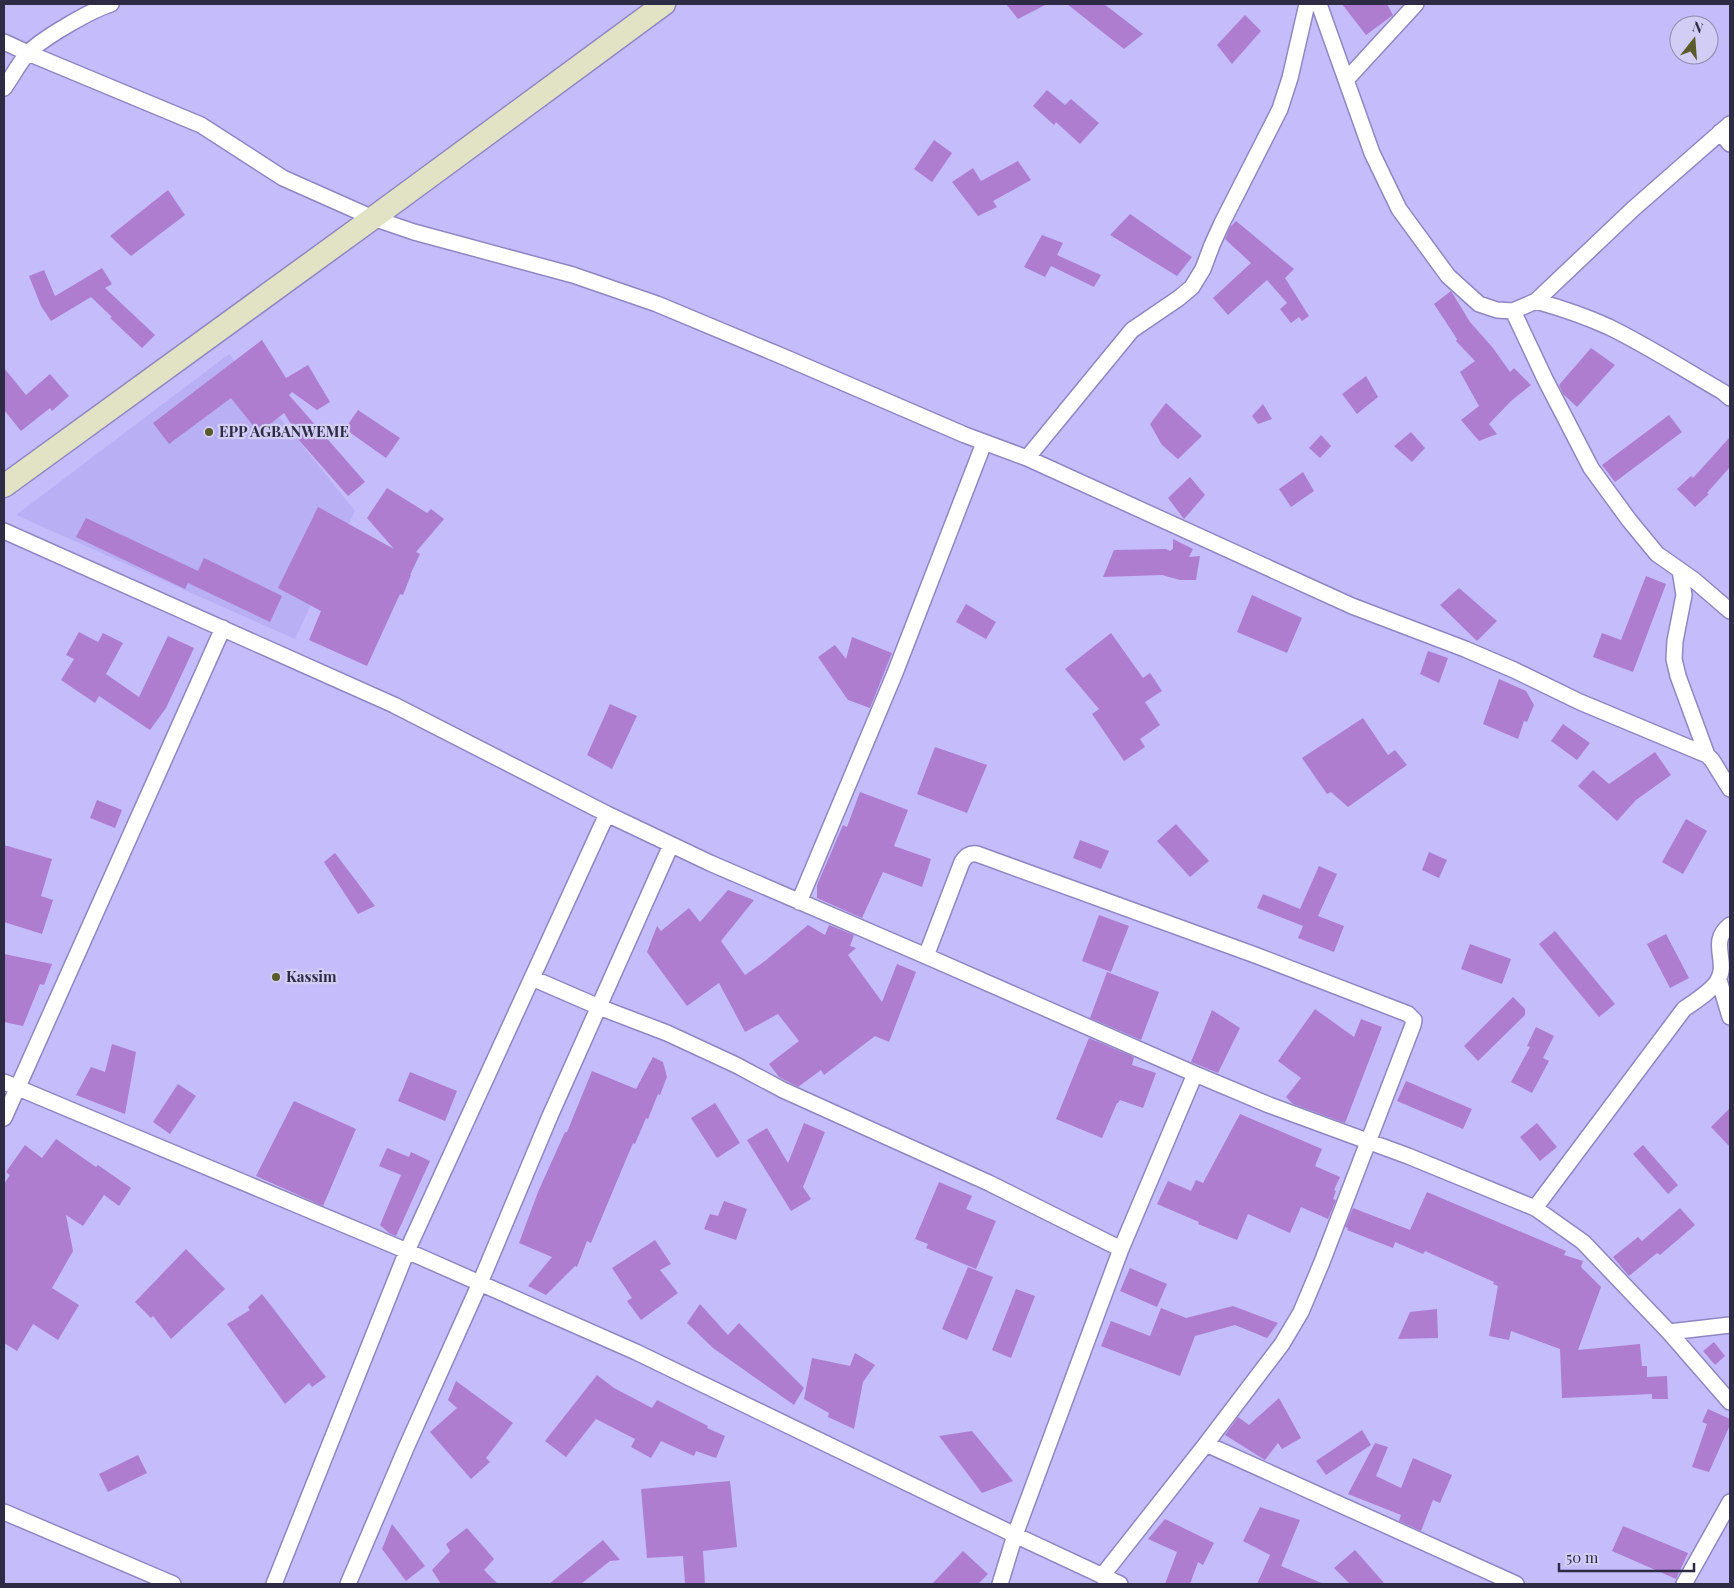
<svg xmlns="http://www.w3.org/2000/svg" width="1734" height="1588" font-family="'Playfair Display',serif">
	<rect width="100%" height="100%" fill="#c5bcfc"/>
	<!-- built -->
	<path fill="#b9aff4" d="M 229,354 L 355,511 L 295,639 L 16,515 Z"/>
	<!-- building -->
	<path fill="#ae7dd0" d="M 1006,4 L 1047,4 L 1018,19 Z
		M 1067,4 L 1104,4 L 1143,34 L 1124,49 Z
		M 1342,4 L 1387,4 L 1393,15 L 1366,35 Z
		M 1245,15 L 1261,31 L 1232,64 L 1217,45 Z
		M 1047,90 L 1065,105 L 1071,99 L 1099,123 L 1080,144 L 1056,122 L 1054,125 L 1033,106 Z
		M 934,140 L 952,153 L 932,182 L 914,169 Z
		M 1018,161 L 1031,180 L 993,201 L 997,207 L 978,216 L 952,182 L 973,168 L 981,181 Z
		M 168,190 L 185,215 L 131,256 L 110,236 Z
		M 1130,214 L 1192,257 L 1177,276 L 1110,235 Z
		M 1236,221 L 1294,269 L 1285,278 L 1309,316 L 1302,321 L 1299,317 L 1291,323 L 1280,309 L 1287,303 L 1267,280 L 1228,315 L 1213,298 L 1251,263 L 1225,239 L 1230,227 Z
		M 1042,235 L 1063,243 L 1057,255 L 1101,275 L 1094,287 L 1051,266 L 1045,277 L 1024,267 Z
		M 102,268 L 112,284 L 105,288 L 155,335 L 142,348 L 110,318 L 112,317 L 91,297 L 51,321 L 41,306 L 29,276 L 44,270 L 55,296 Z
		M 1451,291 L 1470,322 L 1493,348 L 1510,372 L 1514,368 L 1531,385 L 1511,401 L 1489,424 L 1497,434 L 1479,441 L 1461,420 L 1479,406 L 1460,372 L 1475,361 L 1456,341 L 1457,339 L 1434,304 Z
		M 262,340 L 286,378 L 308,365 L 330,402 L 317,410 L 292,392 L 289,395 L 365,482 L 348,496 L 297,438 L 299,437 L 284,413 L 259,433 L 231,398 L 169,444 L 153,423 Z
		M 1591,348 L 1615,365 L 1577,407 L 1563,394 L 1559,385 Z
		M 4,368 L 26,395 L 50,374 L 69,396 L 52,411 L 50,408 L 21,431 L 4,410 Z
		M 1366,376 L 1378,397 L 1357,414 L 1342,394 Z
		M 1166,403 L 1202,436 L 1178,459 L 1162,445 L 1150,424 Z
		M 1263,404 L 1272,419 L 1258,424 L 1252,416 Z
		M 358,410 L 400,438 L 386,458 L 345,429 Z
		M 1669,415 L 1682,432 L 1615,482 L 1602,465 Z
		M 1411,432 L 1425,448 L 1412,462 L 1394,446 Z
		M 1321,435 L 1331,446 L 1320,458 L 1309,448 Z
		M 1730,437 L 1730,467 L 1707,493 L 1709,494 L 1695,507 L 1677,489 L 1691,476 L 1693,478 Z
		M 1303,472 L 1314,491 L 1291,507 L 1279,489 Z
		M 1190,477 L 1205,495 L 1184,519 L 1168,498 Z
		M 387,488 L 427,513 L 431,509 L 444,519 L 416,552 L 420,554 L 410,575 L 411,575 L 403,595 L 400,594 L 367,666 L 309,640 L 321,611 L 278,588 L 318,507 L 394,549 L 367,518 Z
		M 86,518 L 198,571 L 204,558 L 282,596 L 270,622 L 188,583 L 185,589 L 76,537 Z
		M 1173,539 L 1193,549 L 1189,557 L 1200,556 L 1196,580 L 1180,580 L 1162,575 L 1103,577 L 1114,550 L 1166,549 L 1170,551 L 1173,549 Z
		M 1646,576 L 1666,584 L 1633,672 L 1593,657 L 1602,633 L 1621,640 Z
		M 1459,588 L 1497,621 L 1477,641 L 1440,605 Z
		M 1252,595 L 1302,618 L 1287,653 L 1237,632 Z
		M 966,604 L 996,622 L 986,639 L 956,622 Z
		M 79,632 L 98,642 L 103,633 L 123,643 L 106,674 L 139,697 L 168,636 L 194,648 L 166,708 L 150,730 L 99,696 L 95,703 L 61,680 L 74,659 L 66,655 Z
		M 1111,633 L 1143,678 L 1150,673 L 1162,691 L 1145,702 L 1160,725 L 1140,739 L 1145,747 L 1124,761 L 1092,714 L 1099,709 L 1065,669 Z
		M 852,637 L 892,653 L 870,708 L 848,700 L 818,657 L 835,645 L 846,659 Z
		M 1428,651 L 1448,658 L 1439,683 L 1420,674 Z
		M 1499,679 L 1526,691 L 1534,705 L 1527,722 L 1524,721 L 1518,739 L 1483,724 Z
		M 610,704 L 637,716 L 612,769 L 587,755 Z
		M 1363,718 L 1388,755 L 1395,750 L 1407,765 L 1348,807 L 1331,792 L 1327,794 L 1302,758 Z
		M 1563,724 L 1590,743 L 1577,760 L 1551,741 Z
		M 935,747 L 987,765 L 967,813 L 917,794 Z
		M 1655,752 L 1671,775 L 1636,800 L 1617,821 L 1578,786 L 1593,770 L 1609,784 Z
		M 860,792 L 908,810 L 894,846 L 931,859 L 922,887 L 883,872 L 862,918 L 817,898 L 817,885 L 843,825 L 847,827 Z
		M 97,800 L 122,810 L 115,828 L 90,818 Z
		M 1686,819 L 1707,831 L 1683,874 L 1662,862 Z
		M 1176,824 L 1209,861 L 1190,877 L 1157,841 Z
		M 1080,840 L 1109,851 L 1101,869 L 1073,858 Z
		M 4,845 L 52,859 L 41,896 L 53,900 L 42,934 L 4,922 Z
		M 1429,852 L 1447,860 L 1439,878 L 1422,870 Z
		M 335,853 L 375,906 L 358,914 L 324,862 Z
		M 1319,866 L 1337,874 L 1318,916 L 1344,926 L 1334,952 L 1298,938 L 1303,926 L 1257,908 L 1263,894 L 1300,909 Z
		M 728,890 L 754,900 L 721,941 L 745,975 L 765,961 L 808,925 L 825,935 L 829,925 L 854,935 L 850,946 L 856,948 L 848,955 L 882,1002 L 897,964 L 916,972 L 889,1042 L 875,1036 L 824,1075 L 821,1070 L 798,1087 L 779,1077 L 769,1064 L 799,1041 L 778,1014 L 745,1032 L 719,983 L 687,1006 L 647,952 L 657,926 L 661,931 L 689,908 L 700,922 Z
		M 1099,915 L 1129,926 L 1111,972 L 1082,961 Z
		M 1555,931 L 1615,1004 L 1599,1017 L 1539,944 Z
		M 1666,934 L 1689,978 L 1670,988 L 1647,944 Z
		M 1470,944 L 1511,959 L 1502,984 L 1461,969 Z
		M 4,954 L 52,964 L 44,985 L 40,984 L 23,1026 L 4,1022 Z
		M 1107,972 L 1159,992 L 1141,1040 L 1090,1018 Z
		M 1513,997 L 1525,1009 L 1525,1015 L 1478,1061 L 1464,1046 Z
		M 1315,1009 L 1354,1037 L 1361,1019 L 1382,1027 L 1345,1123 L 1293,1104 L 1286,1097 L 1301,1078 L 1278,1061 Z
		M 1212,1010 L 1240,1028 L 1218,1073 L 1191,1062 Z
		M 1536,1027 L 1554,1036 L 1543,1058 L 1549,1061 L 1532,1093 L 1511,1082 L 1530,1047 L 1527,1046 Z
		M 1089,1038 L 1134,1057 L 1132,1065 L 1156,1073 L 1143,1108 L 1120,1100 L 1118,1103 L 1117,1103 L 1102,1138 L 1056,1119 Z
		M 112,1044 L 136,1052 L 125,1114 L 76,1095 L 91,1067 L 105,1072 Z
		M 653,1057 L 663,1062 L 667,1077 L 660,1095 L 658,1094 L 648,1119 L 646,1118 L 635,1144 L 633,1143 L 591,1243 L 587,1241 L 577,1267 L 575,1266 L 546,1295 L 528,1286 L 552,1257 L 519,1243 L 538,1192 L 565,1132 L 567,1132 L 592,1071 L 636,1089 Z
		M 410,1072 L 457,1091 L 445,1121 L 398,1101 Z
		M 1406,1081 L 1472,1109 L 1463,1129 L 1397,1101 Z
		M 178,1084 L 196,1096 L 170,1134 L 153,1122 Z
		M 294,1101 L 356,1129 L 323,1206 L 256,1176 Z
		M 715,1103 L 740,1143 L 717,1158 L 691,1118 Z
		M 1730,1108 L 1730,1147 L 1711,1127 Z
		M 1240,1114 L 1322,1149 L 1315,1166 L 1340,1177 L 1334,1190 L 1336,1191 L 1333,1199 L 1336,1200 L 1328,1219 L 1301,1207 L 1290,1233 L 1248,1214 L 1237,1240 L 1198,1224 L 1199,1222 L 1157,1204 L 1168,1181 L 1191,1191 L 1196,1180 L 1203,1183 Z
		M 804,1123 L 825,1132 L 803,1187 L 811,1199 L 791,1211 L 747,1140 L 767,1128 L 788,1163 Z
		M 1537,1123 L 1557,1147 L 1540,1161 L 1520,1137 Z
		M 56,1139 L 96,1167 L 98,1165 L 131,1188 L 119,1206 L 104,1195 L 83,1226 L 66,1215 L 73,1251 L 52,1288 L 79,1305 L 58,1340 L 33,1324 L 17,1351 L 4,1343 L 4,1184 L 10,1175 L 6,1172 L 25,1145 L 42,1158 Z
		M 1643,1145 L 1678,1185 L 1668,1194 L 1633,1154 Z
		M 387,1148 L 409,1157 L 411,1152 L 430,1161 L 396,1236 L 389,1233 L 380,1225 L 401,1175 L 379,1166 Z
		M 939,1182 L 972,1196 L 966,1209 L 996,1221 L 976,1269 L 926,1248 L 928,1244 L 915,1239 Z
		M 1427,1192 L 1538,1239 L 1566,1251 L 1564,1255 L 1583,1261 L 1581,1267 L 1601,1287 L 1578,1350 L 1640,1344 L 1642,1366 L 1647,1366 L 1647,1377 L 1667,1376 L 1668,1399 L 1652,1399 L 1652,1394 L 1562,1398 L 1560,1349 L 1511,1331 L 1509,1340 L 1489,1336 L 1498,1286 L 1493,1284 L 1494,1282 L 1425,1251 L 1423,1254 L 1395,1242 L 1393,1248 L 1347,1230 L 1348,1228 L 1345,1227 L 1353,1208 L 1410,1230 Z
		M 724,1201 L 747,1209 L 736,1240 L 704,1229 L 710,1214 L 718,1216 Z
		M 1680,1208 L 1695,1225 L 1660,1255 L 1657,1253 L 1629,1276 L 1613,1257 L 1638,1237 L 1642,1241 Z
		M 655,1240 L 671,1264 L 660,1270 L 678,1293 L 641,1320 L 627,1301 L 632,1298 L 612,1268 Z
		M 186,1249 L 225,1289 L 171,1339 L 153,1316 L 151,1318 L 135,1302 Z
		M 968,1267 L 993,1277 L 967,1340 L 942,1329 Z
		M 1130,1268 L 1167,1284 L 1157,1307 L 1120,1291 Z
		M 1016,1289 L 1035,1296 L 1011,1358 L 992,1350 Z
		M 262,1294 L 326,1377 L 312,1387 L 309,1383 L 285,1404 L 227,1324 L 250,1310 L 248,1307 Z
		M 700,1304 L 728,1335 L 739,1323 L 804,1388 L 794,1405 L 713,1348 L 687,1323 Z
		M 1233,1306 L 1278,1323 L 1267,1338 L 1235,1325 L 1195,1336 L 1180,1376 L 1101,1346 L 1111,1321 L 1150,1336 L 1161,1308 L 1186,1318 Z
		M 1437,1309 L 1438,1338 L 1398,1339 L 1410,1312 Z
		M 1714,1342 L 1725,1356 L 1715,1365 L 1703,1351 Z
		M 855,1353 L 875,1365 L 863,1382 L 854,1429 L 828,1417 L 829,1413 L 804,1399 L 812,1358 L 850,1366 Z
		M 597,1375 L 614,1388 L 652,1408 L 657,1400 L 708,1426 L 707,1428 L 725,1436 L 716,1458 L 696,1451 L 694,1456 L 661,1441 L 651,1458 L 631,1447 L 635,1439 L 596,1419 L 566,1457 L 545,1441 Z
		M 456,1381 L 513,1423 L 486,1458 L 490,1462 L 471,1479 L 430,1432 L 457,1408 L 448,1400 Z
		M 1279,1398 L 1301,1438 L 1282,1449 L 1278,1443 L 1265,1460 L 1225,1435 L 1238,1417 L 1249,1425 Z
		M 1708,1409 L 1730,1419 L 1730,1425 L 1709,1472 L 1692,1467 L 1707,1424 L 1702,1422 Z
		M 1362,1430 L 1371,1445 L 1326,1475 L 1316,1461 Z
		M 972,1431 L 1013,1481 L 982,1493 L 939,1436 Z
		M 1375,1443 L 1388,1447 L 1376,1476 L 1401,1488 L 1413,1458 L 1452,1475 L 1440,1503 L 1433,1500 L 1421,1531 L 1399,1521 L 1401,1515 L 1348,1494 Z
		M 138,1455 L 147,1473 L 108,1492 L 99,1474 Z
		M 730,1481 L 737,1547 L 703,1551 L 705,1584 L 685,1584 L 683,1556 L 647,1558 L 641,1489 Z
		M 1260,1507 L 1300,1520 L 1281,1566 L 1324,1584 L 1257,1584 L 1270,1555 L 1243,1541 Z
		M 1165,1519 L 1214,1543 L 1203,1565 L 1198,1562 L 1190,1584 L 1165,1584 L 1177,1552 L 1148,1539 Z
		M 392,1524 L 425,1566 L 406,1581 L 382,1549 Z
		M 1623,1526 L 1688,1553 L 1676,1579 L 1612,1551 Z
		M 467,1528 L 494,1559 L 484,1570 L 498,1584 L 441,1584 L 432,1570 L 450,1551 L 446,1544 Z
		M 603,1540 L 620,1560 L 610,1561 L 581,1584 L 549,1584 Z
		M 1355,1550 L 1385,1584 L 1350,1584 L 1334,1568 Z
		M 963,1551 L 988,1574 L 978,1584 L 932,1584 Z"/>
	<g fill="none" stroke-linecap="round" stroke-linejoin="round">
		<!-- minor casing -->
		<g stroke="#8f86c2" stroke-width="18">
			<path id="minor" d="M 1319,4 L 1372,153 L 1399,209 L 1448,276 L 1479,304 L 1497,310 L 1513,311 L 1536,301 L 1633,209 L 1730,124
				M 4,42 L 28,53 L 201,125 L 283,178 L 373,218 L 414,232 L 573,275 L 657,304 L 784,357 L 965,435 L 1027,458 L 1352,606 L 1465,649 L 1514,670 L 1580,702 L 1707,755 L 1712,760 L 1730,789
				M 1347,79 L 1416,4
				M 4,88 C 12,77 19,63 28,53 C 43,38 91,10 111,4
				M 1720,132 L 1730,144
				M 1536,301 C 1561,308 1585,316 1609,327 C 1648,346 1685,370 1723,392 L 1730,398
				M 1513,311 L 1545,379 L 1591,468 L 1629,520 L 1657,554 L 1694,580 L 1730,611
				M 1027,458 L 1132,330 L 1179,298 L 1192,287 L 1203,269 L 1212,245 L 1222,223 L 1280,109 L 1290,78 L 1307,4
				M 4,531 L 394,705 L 607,814 L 710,863 L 926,956 L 1195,1074 L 1269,1105 L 1408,1156 L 1535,1208 L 1583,1242 L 1669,1332 L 1730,1402
				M 1680,570 L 1684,595 L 1675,641 L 1674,659 L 1678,676 L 1707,755
				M 799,902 L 895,673 L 984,443
				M 926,956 L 962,862 C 966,856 969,853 977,854 L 1255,955 L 1408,1014 L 1414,1020 L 1413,1025 L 1322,1262 L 1301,1312 L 1282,1344 L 1206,1444 L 1102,1576
				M 532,978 L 599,1007 L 667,1033 L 736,1065 L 783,1090 L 989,1183 L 1121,1249 L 1015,1535 L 1000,1584
				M 1719,980 L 1730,1017
				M 4,1082 L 407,1251 L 636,1352 L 1015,1535 L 1120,1584
				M 4,1118 L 223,628
				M 1535,1208 L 1684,1009 C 1694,1002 1713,990 1718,980 C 1729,961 1708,942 1730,925
				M 1121,1249 L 1195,1074
				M 1669,1332 L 1730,1325
				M 1206,1444 L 1516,1584
				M 4,1512 L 173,1584
				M 274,1584 L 407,1251 L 607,814
				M 348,1584 L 406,1448 L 480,1283 L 550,1116 L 671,845
				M 1684,1584 L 1730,1502"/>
		</g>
		<!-- secondary casing -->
		<g stroke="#8f86c2" stroke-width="25">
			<path id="secondary" d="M 4,486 L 373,218 L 664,4"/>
		</g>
		<!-- minor -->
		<use href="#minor" stroke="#fff" stroke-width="15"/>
		<!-- secondary -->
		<use href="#secondary" stroke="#e2e3c4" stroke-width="22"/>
	</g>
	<!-- markers -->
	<g fill="#595b28" stroke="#d2cdf4" stroke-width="2">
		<circle cx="209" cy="432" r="5"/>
		<circle cx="276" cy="977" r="5"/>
	</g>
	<g text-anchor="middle" stroke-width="4.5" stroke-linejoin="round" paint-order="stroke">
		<!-- poi labels -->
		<g font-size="15" font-weight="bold" fill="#2e2b44" stroke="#d2cdf4" text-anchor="start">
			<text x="219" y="437">EPP AGBANWEME</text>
			<text x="286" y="982">Kassim</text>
		</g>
	</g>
	<!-- border -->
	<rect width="1734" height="1588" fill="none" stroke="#2e2b44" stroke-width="10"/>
	<!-- north arrow -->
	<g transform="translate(1694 40) rotate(17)"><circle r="24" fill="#d2cdf4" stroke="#908cae"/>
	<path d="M0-4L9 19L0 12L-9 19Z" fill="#595b28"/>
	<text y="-8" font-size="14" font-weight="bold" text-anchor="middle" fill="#2e2b44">N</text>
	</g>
	<!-- scale -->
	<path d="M1559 1563v8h135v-8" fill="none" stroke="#2e2b44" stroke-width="2.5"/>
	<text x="1566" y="1563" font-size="15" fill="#2e2b44" stroke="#d2cdf4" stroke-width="4" paint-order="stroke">50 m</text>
</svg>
